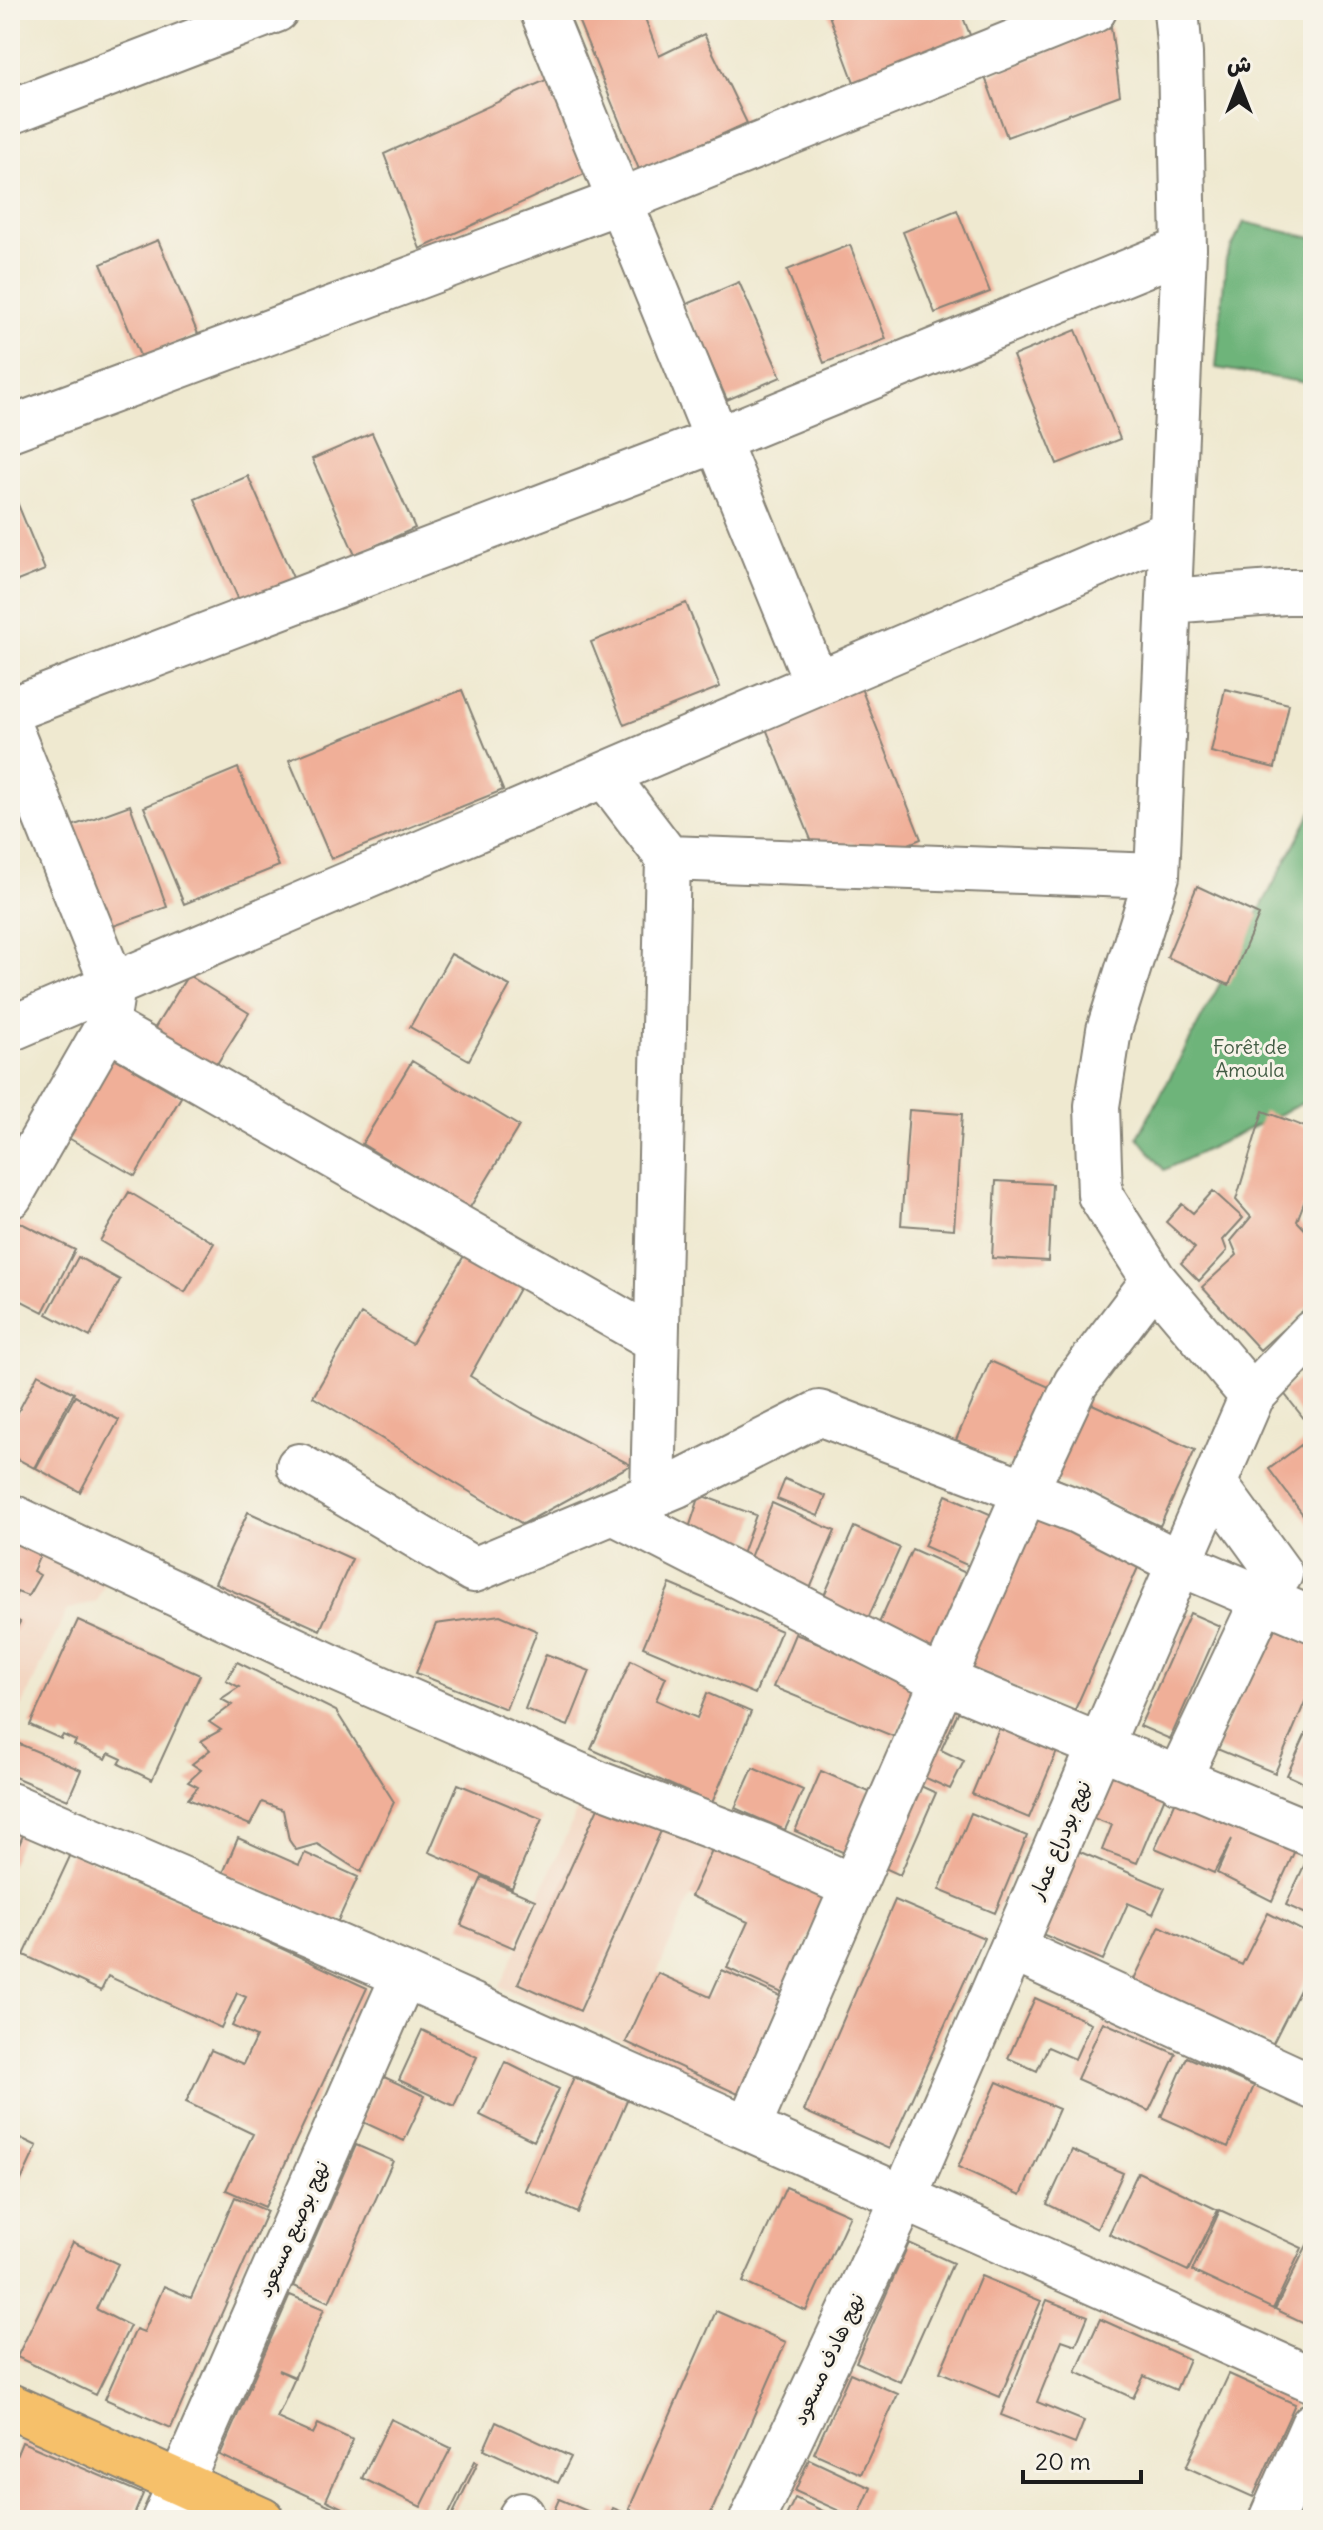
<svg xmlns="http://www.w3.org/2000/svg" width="1323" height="2530" font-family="Delius,'Playpen Sans Arabic',sans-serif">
	<rect width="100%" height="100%" fill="#f7f3e8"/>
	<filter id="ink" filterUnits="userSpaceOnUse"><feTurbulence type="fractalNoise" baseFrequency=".0125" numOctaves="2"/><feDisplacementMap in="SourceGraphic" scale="16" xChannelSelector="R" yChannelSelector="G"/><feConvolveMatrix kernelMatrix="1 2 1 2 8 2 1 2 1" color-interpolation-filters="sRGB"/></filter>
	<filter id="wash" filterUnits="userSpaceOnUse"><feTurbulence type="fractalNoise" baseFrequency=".006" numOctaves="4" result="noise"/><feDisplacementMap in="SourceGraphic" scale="32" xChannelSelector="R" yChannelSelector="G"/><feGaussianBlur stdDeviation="1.8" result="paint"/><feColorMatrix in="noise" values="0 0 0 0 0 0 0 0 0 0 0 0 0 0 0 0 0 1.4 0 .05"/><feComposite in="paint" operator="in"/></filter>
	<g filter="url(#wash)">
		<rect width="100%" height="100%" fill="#efe9d0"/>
		<!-- built -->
		<path fill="#f3d4bf" d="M 10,1526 L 109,1573 L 97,1601 L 67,1610 L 14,1723 L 10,1726 Z
			M 583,1796 L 716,1841 L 626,2042 L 500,1987 Z"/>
		<!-- forest -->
		<path fill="#6eb47a" stroke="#45684b" stroke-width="2" d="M 1244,222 L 1313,238 L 1313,384 L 1216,368 L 1226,259 Z
			M 1313,810 L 1313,1098 L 1164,1170 L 1138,1137 Z"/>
		<g id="blocks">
			<!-- building -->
			<path fill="#f0af98" d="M 574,10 L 642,10 L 659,56 L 704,34 L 747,123 L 640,172 Z
				M 827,10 L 960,10 L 972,40 L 854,82 Z
				M 1111,27 L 1120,95 L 1007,137 L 985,77 Z
				M 548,79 L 589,172 L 420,249 L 384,154 Z
				M 957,210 L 990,292 L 935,313 L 903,232 Z
				M 158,240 L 198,334 L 141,358 L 101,264 Z
				M 850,245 L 886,339 L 824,363 L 787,270 Z
				M 739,282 L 781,377 L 727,400 L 685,305 Z
				M 1076,330 L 1120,439 L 1057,464 L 1013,356 Z
				M 372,433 L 415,528 L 355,555 L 312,459 Z
				M 248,476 L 295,582 L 241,605 L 195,499 Z
				M 10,485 L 45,570 L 10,584 Z
				M 686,603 L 720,687 L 624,725 L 591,642 Z
				M 859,683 L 921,839 L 862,863 L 854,842 L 818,857 L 763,721 Z
				M 1225,689 L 1289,704 L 1275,768 L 1211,752 Z
				M 462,690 L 503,790 L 331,859 L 289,760 Z
				M 238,768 L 279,866 L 184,904 L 144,807 Z
				M 130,805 L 167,907 L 108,928 L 72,826 Z
				M 1197,886 L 1259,915 L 1229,985 L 1167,957 Z
				M 451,954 L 510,986 L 469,1060 L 410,1027 Z
				M 188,975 L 249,1013 L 210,1075 L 149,1037 Z
				M 104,1052 L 181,1097 L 135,1176 L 58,1132 Z
				M 412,1061 L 519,1126 L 469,1209 L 362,1144 Z
				M 909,1110 L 962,1114 L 954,1229 L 901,1225 Z
				M 1263,1111 L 1313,1130 L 1313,1179 L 1297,1221 L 1313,1238 L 1313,1302 L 1260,1350 L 1202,1287 L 1237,1255 L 1231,1241 L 1251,1217 L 1236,1200 Z
				M 996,1181 L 1052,1184 L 1048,1261 L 992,1258 Z
				M 1213,1191 L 1243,1218 L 1223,1240 L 1227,1251 L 1199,1281 L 1181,1263 L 1195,1248 L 1166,1222 L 1182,1204 L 1193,1213 Z
				M 129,1192 L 214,1243 L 185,1292 L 100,1241 Z
				M 17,1221 L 75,1250 L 43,1312 L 10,1295 L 10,1233 Z
				M 465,1254 L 521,1285 L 470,1376 L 522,1408 L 631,1465 L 523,1524 L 313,1397 L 361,1314 L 412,1344 Z
				M 78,1257 L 120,1280 L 90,1337 L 47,1314 Z
				M 990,1361 L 1056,1390 L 1022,1468 L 956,1440 Z
				M 1313,1368 L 1313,1430 L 1283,1392 Z
				M 38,1374 L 74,1393 L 34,1468 L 10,1455 L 10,1427 Z
				M 1072,1395 L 1195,1450 L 1160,1526 L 1038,1470 Z
				M 75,1396 L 119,1420 L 80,1492 L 36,1468 Z
				M 1313,1436 L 1313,1521 L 1310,1524 L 1269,1469 Z
				M 785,1479 L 826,1496 L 818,1516 L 777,1499 Z
				M 700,1495 L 756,1515 L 741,1557 L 686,1537 Z
				M 946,1495 L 992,1515 L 969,1566 L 924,1546 Z
				M 772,1503 L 835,1531 L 806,1598 L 745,1570 Z
				M 1032,1505 L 1144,1554 L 1074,1712 L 962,1664 Z
				M 248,1512 L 352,1559 L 320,1630 L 215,1583 Z
				M 854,1527 L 900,1548 L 864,1627 L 819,1607 Z
				M 10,1541 L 40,1555 L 33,1571 L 40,1575 L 28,1596 L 17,1592 L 10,1607 Z
				M 912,1549 L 966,1573 L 930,1654 L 876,1630 Z
				M 670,1584 L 781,1631 L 755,1694 L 643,1647 Z
				M 1190,1613 L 1220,1626 L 1170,1739 L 1140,1726 Z
				M 500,1615 L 537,1631 L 506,1709 L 416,1673 L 436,1624 Z
				M 10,1617 L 20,1622 L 10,1641 Z
				M 78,1620 L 200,1675 L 152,1780 L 119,1764 L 122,1759 L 109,1753 L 106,1759 L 74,1745 L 76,1741 L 63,1735 L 61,1739 L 30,1725 Z
				M 1269,1626 L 1313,1644 L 1313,1683 L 1275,1773 L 1217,1749 Z
				M 795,1634 L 919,1681 L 895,1737 L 773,1687 Z
				M 546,1654 L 590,1671 L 568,1726 L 525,1709 Z
				M 631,1660 L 666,1677 L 656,1700 L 697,1718 L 707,1693 L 751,1712 L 712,1803 L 591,1749 Z
				M 237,1662 L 336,1711 L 394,1802 L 361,1872 L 317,1844 L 296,1850 L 289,1840 L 283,1810 L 262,1802 L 250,1825 L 188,1799 L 198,1787 L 188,1782 L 201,1770 L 192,1764 L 210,1750 L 201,1741 L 221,1730 L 209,1722 L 232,1705 L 221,1699 L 239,1687 L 226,1680 Z
				M 948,1699 L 961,1706 L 941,1750 L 964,1761 L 950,1789 L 913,1772 Z
				M 1313,1718 L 1313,1787 L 1287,1775 Z
				M 1000,1726 L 1058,1749 L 1029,1818 L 972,1794 Z
				M 10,1740 L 81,1770 L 68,1800 L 10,1775 Z
				M 1106,1763 L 1168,1789 L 1137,1863 L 1102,1850 L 1112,1825 L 1085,1815 Z
				M 753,1768 L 803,1790 L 785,1830 L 735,1808 Z
				M 821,1771 L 876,1795 L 849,1855 L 795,1831 Z
				M 912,1782 L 936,1793 L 900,1875 L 876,1864 Z
				M 458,1784 L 542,1819 L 512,1888 L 429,1852 Z
				M 1179,1794 L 1297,1846 L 1272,1901 L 1217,1873 L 1232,1839 L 1214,1873 L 1155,1848 Z
				M 600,1803 L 661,1831 L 580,2011 L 518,1983 Z
				M 971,1813 L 1027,1836 L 995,1913 L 939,1890 Z
				M 10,1819 L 27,1826 L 10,1866 Z
				M 238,1838 L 299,1865 L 305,1853 L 358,1877 L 337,1923 L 223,1873 Z
				M 716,1841 L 828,1893 L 782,1993 L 727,1968 L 748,1922 L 691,1896 Z
				M 1078,1851 L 1165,1888 L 1153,1914 L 1128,1903 L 1103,1960 L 1042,1934 Z
				M 72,1852 L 367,1988 L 265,2207 L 226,2190 L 253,2134 L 186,2102 L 211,2050 L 243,2064 L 256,2037 L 232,2026 L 246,1997 L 237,1993 L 221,2028 L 108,1976 L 101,1991 L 24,1955 Z
				M 1308,1857 L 1313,1859 L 1313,1917 L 1286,1905 Z
				M 482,1877 L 535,1900 L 514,1948 L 461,1925 Z
				M 895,1900 L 984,1938 L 889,2149 L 804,2111 Z
				M 1268,1913 L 1313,1936 L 1313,1964 L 1272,2045 L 1133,1981 L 1160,1926 L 1242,1965 Z
				M 722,1970 L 782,1997 L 738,2094 L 626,2042 L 658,1973 L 710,1997 Z
				M 1035,1998 L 1091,2023 L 1075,2059 L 1048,2047 L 1037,2071 L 1008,2058 Z
				M 1103,2022 L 1176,2054 L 1149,2111 L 1077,2079 Z
				M 422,2030 L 477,2057 L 454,2106 L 399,2080 Z
				M 1187,2057 L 1254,2086 L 1228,2147 L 1161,2117 Z
				M 505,2062 L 559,2089 L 534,2141 L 480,2115 Z
				M 382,2076 L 425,2096 L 404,2141 L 361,2121 Z
				M 574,2077 L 627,2100 L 578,2213 L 525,2190 Z
				M 997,2082 L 1059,2109 L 1021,2195 L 958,2167 Z
				M 10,2133 L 37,2146 L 10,2204 Z
				M 356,2145 L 393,2161 L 329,2302 L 294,2286 Z
				M 1072,2150 L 1123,2173 L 1097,2229 L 1047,2204 Z
				M 1138,2172 L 1218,2210 L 1188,2271 L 1109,2234 Z
				M 786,2187 L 850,2215 L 806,2311 L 743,2282 Z
				M 235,2197 L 267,2211 L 171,2428 L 105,2399 L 136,2329 L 144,2332 L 164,2286 L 191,2298 Z
				M 1220,2210 L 1302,2248 L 1273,2309 L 1192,2271 Z
				M 1311,2237 L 1313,2238 L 1313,2327 L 1275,2309 Z
				M 73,2242 L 118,2264 L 96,2309 L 130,2326 L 96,2395 L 17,2357 Z
				M 909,2243 L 953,2263 L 900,2382 L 856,2362 Z
				M 981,2276 L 1041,2301 L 1000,2397 L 940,2372 Z
				M 290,2295 L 324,2309 L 295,2377 L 278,2370 L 295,2378 L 277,2418 L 313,2434 L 318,2424 L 353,2440 L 326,2500 L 367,2520 L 361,2520 L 220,2455 Z
				M 1047,2300 L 1088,2316 L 1076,2345 L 1062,2340 L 1037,2402 L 1084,2421 L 1075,2444 L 1001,2415 Z
				M 716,2311 L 786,2342 L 708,2520 L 654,2520 L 629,2509 Z
				M 1100,2319 L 1189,2359 L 1176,2390 L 1144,2376 L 1133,2398 L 1076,2372 Z
				M 850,2373 L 898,2394 L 861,2474 L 814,2453 Z
				M 1229,2374 L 1295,2404 L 1253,2497 L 1186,2467 Z
				M 391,2419 L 451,2448 L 421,2507 L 362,2478 Z
				M 496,2422 L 571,2457 L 558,2483 L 484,2449 Z
				M 22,2442 L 143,2494 L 132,2520 L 10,2520 L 10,2471 Z
				M 809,2459 L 871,2488 L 857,2519 L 795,2491 Z
				M 475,2461 L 478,2462 L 450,2520 L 446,2520 Z
				M 795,2498 L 842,2520 L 784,2520 Z
				M 559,2499 L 608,2520 L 613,2508 L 642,2520 L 550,2520 Z"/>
		</g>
	</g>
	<g filter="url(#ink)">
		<use href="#blocks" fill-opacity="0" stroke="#868276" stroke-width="2"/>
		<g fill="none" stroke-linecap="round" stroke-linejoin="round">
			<!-- minor casing -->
			<g stroke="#868276" stroke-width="48">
				<path id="minor" d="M 542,10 L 817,684
					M 1176,10 L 1180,54 L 1184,249 L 1157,876 L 1109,1030 L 1097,1106 L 1100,1195 L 1154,1280 L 1252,1396
					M 10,112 L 276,10
					M 10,429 L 620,201 L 1094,10
					M 1169,601 L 1286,592 L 1313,592
					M 10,710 L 717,440 L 1184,249
					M 10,729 L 113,985 L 109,1012
					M 605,775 L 668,858 L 653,1495
					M 668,858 L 1157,876
					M 10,1029 L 1172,532
					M 10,1196 L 107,1027 L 656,1340
					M 299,1466 L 474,1570 L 677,1485 L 819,1413 L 1077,1511 L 1179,1563 L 1313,1620
					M 1214,1483 L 1280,1574
					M 615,1513 L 942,1680 L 1313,1835
					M 10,1516 L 334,1668 L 597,1783 L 761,1845 L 853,1887 L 748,2128
					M 1178,1780 L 1264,1598 L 1280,1574
					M 10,1805 L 404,1975 L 1313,2380
					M 853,1887 L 1026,1490 L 1076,1383 L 1154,1280
					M 1013,1949 L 1313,2087
					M 164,2520 L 404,1975
					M 519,2520 L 522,2515
					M 752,2520 L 904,2198 L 1252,1396 L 1313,1332
					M 1271,2520 L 1313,2425"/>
			</g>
			<!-- major casing -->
			<g stroke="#868276" stroke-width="48">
				<path id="major" d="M 10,2406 L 262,2520"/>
			</g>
			<!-- minor -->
			<use href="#minor" stroke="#fff" stroke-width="44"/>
			<!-- major -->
			<use href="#major" stroke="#f6c06b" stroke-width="44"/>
		</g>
	</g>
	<g text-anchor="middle" stroke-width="6" stroke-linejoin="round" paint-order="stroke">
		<!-- park labels -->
		<g font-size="20" fill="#425c44" stroke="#f7f3e8">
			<text x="1250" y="1054">Forêt de<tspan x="1250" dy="23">Amoula</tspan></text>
		</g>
		<!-- street labels -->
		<g font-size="20" fill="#1c1c1c" stroke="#f7f3e8">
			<text transform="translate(1060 1840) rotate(-67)" y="7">نهج بودراع عمار</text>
			<text transform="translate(293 2229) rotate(-66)" y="7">نهج بوصبع مسعود</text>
			<text transform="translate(828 2359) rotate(-65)" y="7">نهج هادف مسعود</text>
		</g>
	</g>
	<!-- margin -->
	<rect width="1323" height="2530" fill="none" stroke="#f7f3e8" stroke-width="40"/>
	<!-- north arrow -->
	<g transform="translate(1239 84)" stroke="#f7f3e8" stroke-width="6" paint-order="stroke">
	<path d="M0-6L14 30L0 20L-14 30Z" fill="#1c1c1c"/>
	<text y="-12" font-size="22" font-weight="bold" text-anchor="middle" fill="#1c1c1c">ش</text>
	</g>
	<!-- scale -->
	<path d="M1023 2470v12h118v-12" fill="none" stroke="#1c1c1c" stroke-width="4"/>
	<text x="1035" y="2470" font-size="24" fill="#1c1c1c" stroke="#f7f3e8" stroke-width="6" paint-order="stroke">20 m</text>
</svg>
